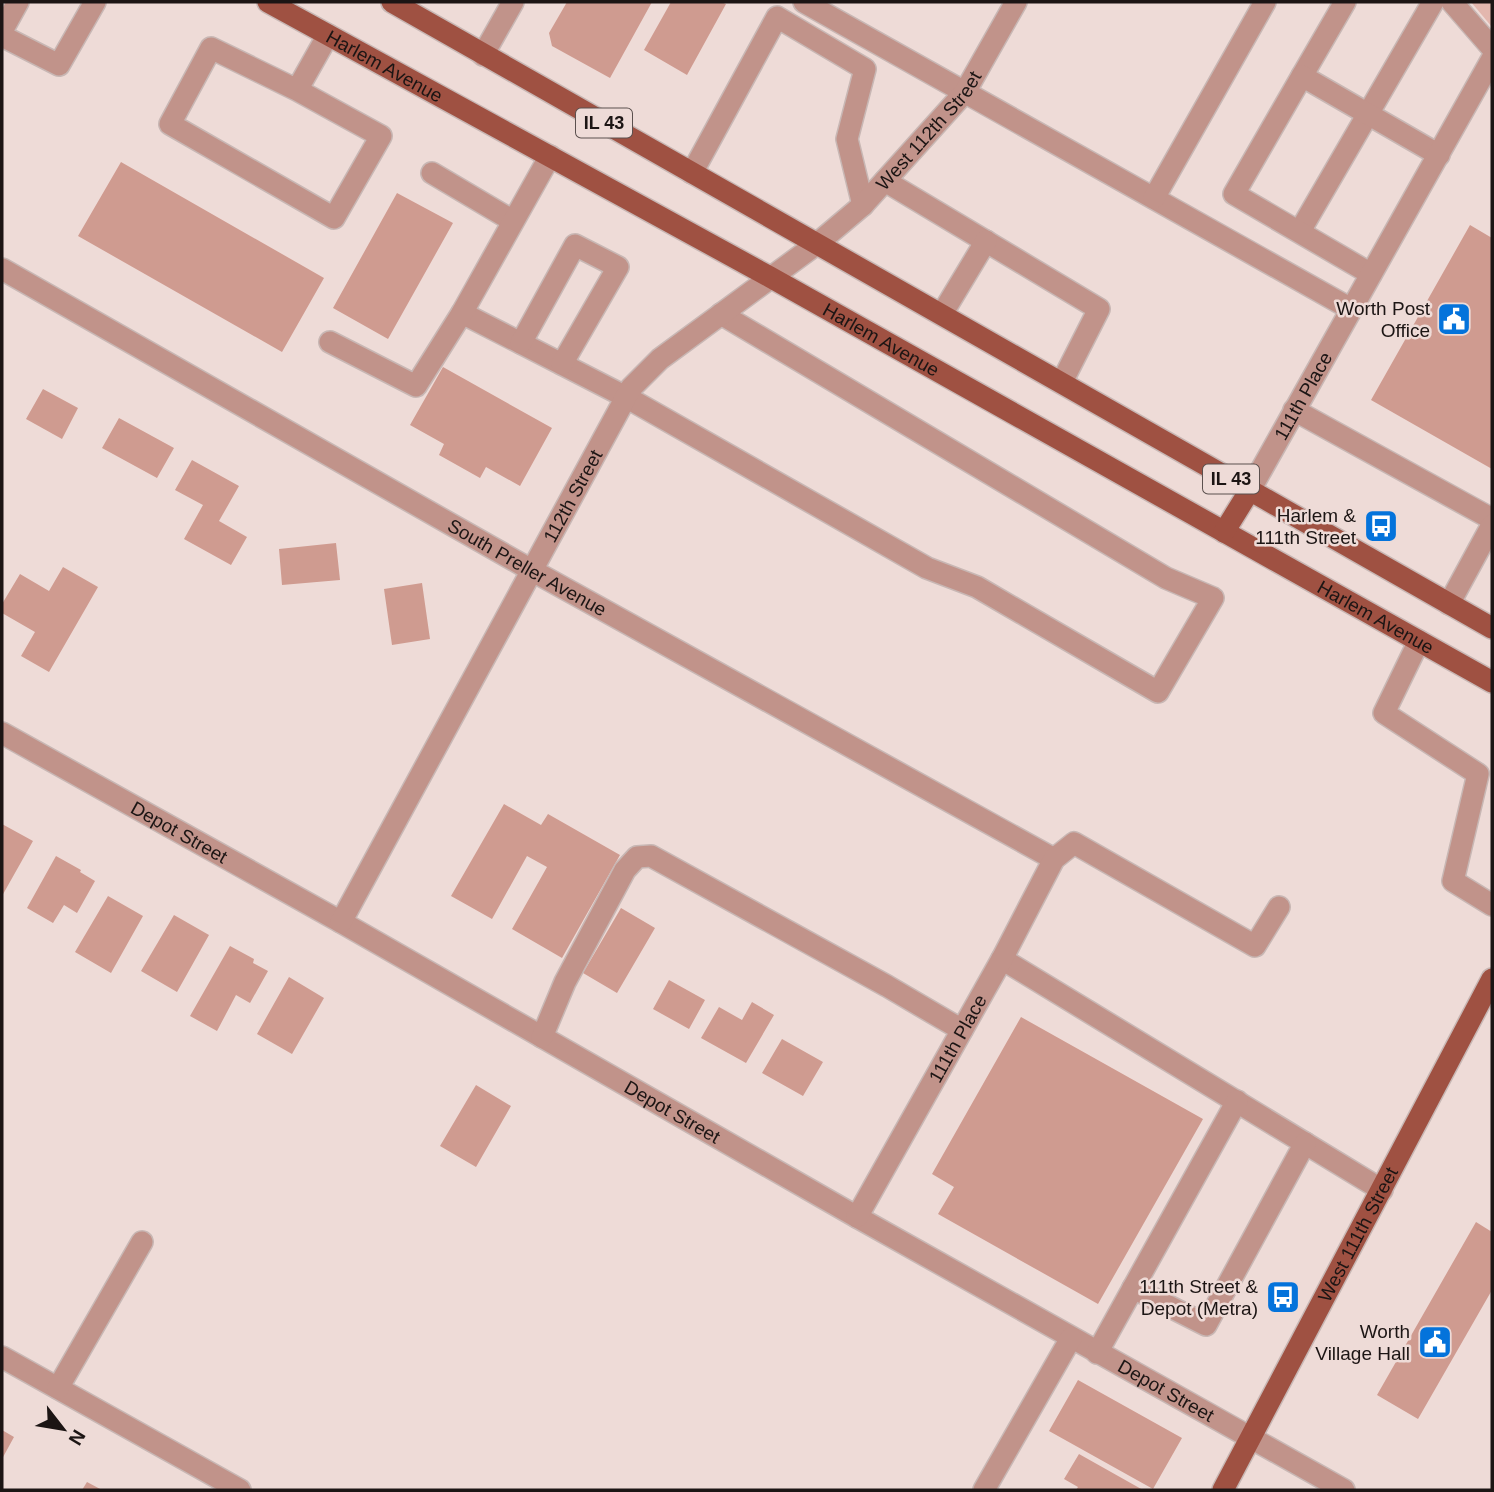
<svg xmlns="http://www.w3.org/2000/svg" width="1494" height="1492" font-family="Helvetica,sans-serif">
	<rect width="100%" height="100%" fill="#eedbd7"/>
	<!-- green -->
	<path fill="#e3b7ae" d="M 1471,2 L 1492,2 L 1492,27 Z"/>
	<!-- building -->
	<path fill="#cf9b90" d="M 567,2 L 652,2 L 610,78 L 552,46 L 549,33 Z
		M 671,2 L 721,2 L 726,4 L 687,75 L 644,50 Z
		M 121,162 L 324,278 L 282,352 L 78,236 Z
		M 397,193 L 453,223 L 388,339 L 333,308 Z
		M 1470,225 L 1492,238 L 1492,469 L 1371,400 Z
		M 443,367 L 552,428 L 520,486 L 486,467 L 480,478 L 439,455 L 444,444 L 410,425 Z
		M 43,389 L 78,408 L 62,439 L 26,419 Z
		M 119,418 L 174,448 L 157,478 L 102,448 Z
		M 192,460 L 239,486 L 219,521 L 247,537 L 231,565 L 184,539 L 203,505 L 175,490 Z
		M 336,543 L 340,580 L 282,585 L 279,549 Z
		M 63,567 L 98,587 L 49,672 L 21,656 L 35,632 L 2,613 L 2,604 L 20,574 L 49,591 Z
		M 422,583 L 430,639 L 392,645 L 384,589 Z
		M 504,804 L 541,825 L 548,814 L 620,855 L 562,958 L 512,929 L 547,867 L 527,856 L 492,919 L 451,896 Z
		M 2,824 L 33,841 L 2,896 Z
		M 56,856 L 81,870 L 80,872 L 95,881 L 77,913 L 64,905 L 53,923 L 27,908 Z
		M 108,896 L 143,916 L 111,973 L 75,952 Z
		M 621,908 L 655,928 L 617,993 L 583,973 Z
		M 174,915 L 209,935 L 177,992 L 141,971 Z
		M 230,946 L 254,959 L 253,963 L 268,971 L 250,1003 L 236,995 L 217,1031 L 190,1016 Z
		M 289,977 L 324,998 L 292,1054 L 257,1034 Z
		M 669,980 L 705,1000 L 689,1029 L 653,1009 Z
		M 752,1002 L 774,1015 L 746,1063 L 701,1038 L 719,1007 L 742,1020 Z
		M 1021,1017 L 1203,1119 L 1098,1304 L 938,1214 L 954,1187 L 932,1174 Z
		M 782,1039 L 823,1062 L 803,1096 L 762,1073 Z
		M 476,1085 L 511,1106 L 476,1167 L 440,1146 Z
		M 1476,1222 L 1492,1232 L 1492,1290 L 1418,1419 L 1377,1395 Z
		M 1078,1380 L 1182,1438 L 1153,1489 L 1049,1431 Z
		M 2,1430 L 14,1437 L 2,1459 Z
		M 1079,1454 L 1143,1490 L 1076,1490 L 1078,1487 L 1064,1479 Z
		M 87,1482 L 102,1490 L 82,1490 Z"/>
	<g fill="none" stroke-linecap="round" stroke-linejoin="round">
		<!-- minor casing -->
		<g stroke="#c8b7b4" stroke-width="24">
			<g id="minor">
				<path d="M 804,2 L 1351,309"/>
				<path d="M 1452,2 L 1492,48"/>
				<path d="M 2,31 L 18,2"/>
				<path d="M 2,36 L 59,65 L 95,2"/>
				<path d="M 483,55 L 513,2"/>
				<path d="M 1302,76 L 1345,2"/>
				<path d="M 297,90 L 211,48 L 170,124 L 334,218 L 381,136 L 297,90 L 328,35"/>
				<path d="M 432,173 L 513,221"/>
				<path d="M 692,173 L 777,17 L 865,69 L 847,139 L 863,205"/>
				<path d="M 885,181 L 1099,309 L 1062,382"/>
				<path d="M 1154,198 L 1265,2"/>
				<path d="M 1300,231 L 1433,2"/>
				<path id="s1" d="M 2,269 L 533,571 L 1054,859"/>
				<path d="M 1371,274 L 1234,194 L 1302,76 L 1439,155"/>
				<path d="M 462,313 L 626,397 L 927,568 L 977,587 L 1158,692 L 1213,598 L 1166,578 L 721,314"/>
				<path d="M 942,314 L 986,241"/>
				<path d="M 330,342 L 416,386 L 462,313 L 550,156"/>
				<path d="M 521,343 L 575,245 L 618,267 L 562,364"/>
				<path d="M 1294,410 L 1492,519"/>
				<path id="s2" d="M 1250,490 L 1492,59"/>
				<path d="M 1449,604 L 1492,525"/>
				<path d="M 1419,641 L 1384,713 L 1478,774 L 1453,881 L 1492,905"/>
				<path id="s3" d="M 2,733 L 341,922 L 857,1217 L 1344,1490"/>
				<path id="s4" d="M 341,922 L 631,388 L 660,359 L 818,243 L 863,205 L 965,92 L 1016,2"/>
				<path d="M 1002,959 L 1382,1190"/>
				<path d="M 542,1037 L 565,982 L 625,870 L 637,857 L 651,856 L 887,986 L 962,1030"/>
				<path id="s5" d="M 857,1217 L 1002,959 L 1054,859 L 1074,843 L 1255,946 L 1279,907"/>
				<path d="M 1133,1288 L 1206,1325 L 1305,1143"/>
				<path d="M 1097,1353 L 1237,1101"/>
				<path d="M 2,1357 L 240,1490"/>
				<path d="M 58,1388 L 142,1242"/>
				<path d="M 984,1490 L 1071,1338"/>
			</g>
		</g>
		<!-- major casing -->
		<g stroke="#c8b7b4" stroke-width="24">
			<g id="major">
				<path id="s6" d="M 268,2 L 770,277 L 1492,682"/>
				<path d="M 392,2 L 1492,628"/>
				<path d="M 1224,532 L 1250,490"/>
				<path id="s7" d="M 1223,1490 L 1492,979"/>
			</g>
		</g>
		<!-- minor -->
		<use href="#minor" stroke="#c1938a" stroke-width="21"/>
		<!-- major -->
		<use href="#major" stroke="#9f5142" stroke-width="21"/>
	</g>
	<!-- icons -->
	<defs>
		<g id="civic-square" transform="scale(1.75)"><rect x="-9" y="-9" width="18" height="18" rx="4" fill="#0473db" stroke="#eedbd7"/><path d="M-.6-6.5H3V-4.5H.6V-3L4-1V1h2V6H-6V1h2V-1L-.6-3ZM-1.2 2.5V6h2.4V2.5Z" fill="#fff"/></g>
		<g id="bus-square" transform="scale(1.75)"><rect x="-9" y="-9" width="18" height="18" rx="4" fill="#0473db" stroke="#eedbd7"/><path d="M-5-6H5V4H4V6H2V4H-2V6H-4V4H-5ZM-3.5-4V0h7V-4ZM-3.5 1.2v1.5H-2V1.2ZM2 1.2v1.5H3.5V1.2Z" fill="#fff"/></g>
	</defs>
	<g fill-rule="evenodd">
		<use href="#civic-square" x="1454" y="319"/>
		<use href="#bus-square" x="1381" y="526"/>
		<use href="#bus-square" x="1283" y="1297"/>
		<use href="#civic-square" x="1435" y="1342"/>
	</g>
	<g text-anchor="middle" stroke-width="5" stroke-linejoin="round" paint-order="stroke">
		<!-- shield labels -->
		<g fill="#eedbd7" stroke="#5b504e" stroke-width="2">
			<rect x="576" y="108.5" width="56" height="29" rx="5"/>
			<rect x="1203" y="464.5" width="56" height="29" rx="5"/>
		</g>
		<g font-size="18" font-weight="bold" fill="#1c1514">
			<text x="604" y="129">IL 43</text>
			<text x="1231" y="485">IL 43</text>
		</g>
		<!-- street labels -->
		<g font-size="19" fill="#1c1514" stroke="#eedbd7">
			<text dy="7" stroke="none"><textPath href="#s6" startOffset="133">Harlem Avenue</textPath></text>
			<text dy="7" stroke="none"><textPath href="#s4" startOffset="1003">West 112th Street</textPath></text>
			<text dy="7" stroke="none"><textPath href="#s6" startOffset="700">Harlem Avenue</textPath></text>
			<text dy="7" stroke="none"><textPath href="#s2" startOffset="108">111th Place</textPath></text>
			<text dy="7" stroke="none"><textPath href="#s4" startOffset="485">112th Street</textPath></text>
			<text dy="7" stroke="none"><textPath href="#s1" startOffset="604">South Preller Avenue</textPath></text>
			<text dy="7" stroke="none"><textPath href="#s6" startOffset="1267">Harlem Avenue</textPath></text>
			<text dy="7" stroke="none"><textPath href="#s3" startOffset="203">Depot Street</textPath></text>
			<text dy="7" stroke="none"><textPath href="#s5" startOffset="205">111th Place</textPath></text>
			<text dy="7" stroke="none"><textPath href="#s3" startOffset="770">Depot Street</textPath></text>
			<text dy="7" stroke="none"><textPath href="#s7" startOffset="289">West 111th Street</textPath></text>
			<text dy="7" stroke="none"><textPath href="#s3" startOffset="1337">Depot Street</textPath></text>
		</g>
		<!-- poi labels -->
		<g font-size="19" fill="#1c1514" stroke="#eedbd7" text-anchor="end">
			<text x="1430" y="315">Worth Post<tspan x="1430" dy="22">Office</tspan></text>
			<text x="1356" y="522">Harlem &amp;<tspan x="1356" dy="22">111th Street</tspan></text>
			<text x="1258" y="1293">111th Street &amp;<tspan x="1258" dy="22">Depot (Metra)</tspan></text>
			<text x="1410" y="1338">Worth<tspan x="1410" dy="22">Village Hall</tspan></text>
		</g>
	</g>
	<!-- border -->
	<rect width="1494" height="1492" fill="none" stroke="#1c1514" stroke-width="7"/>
	<!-- north arrow -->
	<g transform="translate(63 1429) rotate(121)" stroke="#eedbd7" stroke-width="5" paint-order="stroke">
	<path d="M0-5L12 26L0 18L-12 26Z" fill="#1c1514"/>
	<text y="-10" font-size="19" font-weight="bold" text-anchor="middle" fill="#1c1514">N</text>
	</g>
</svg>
